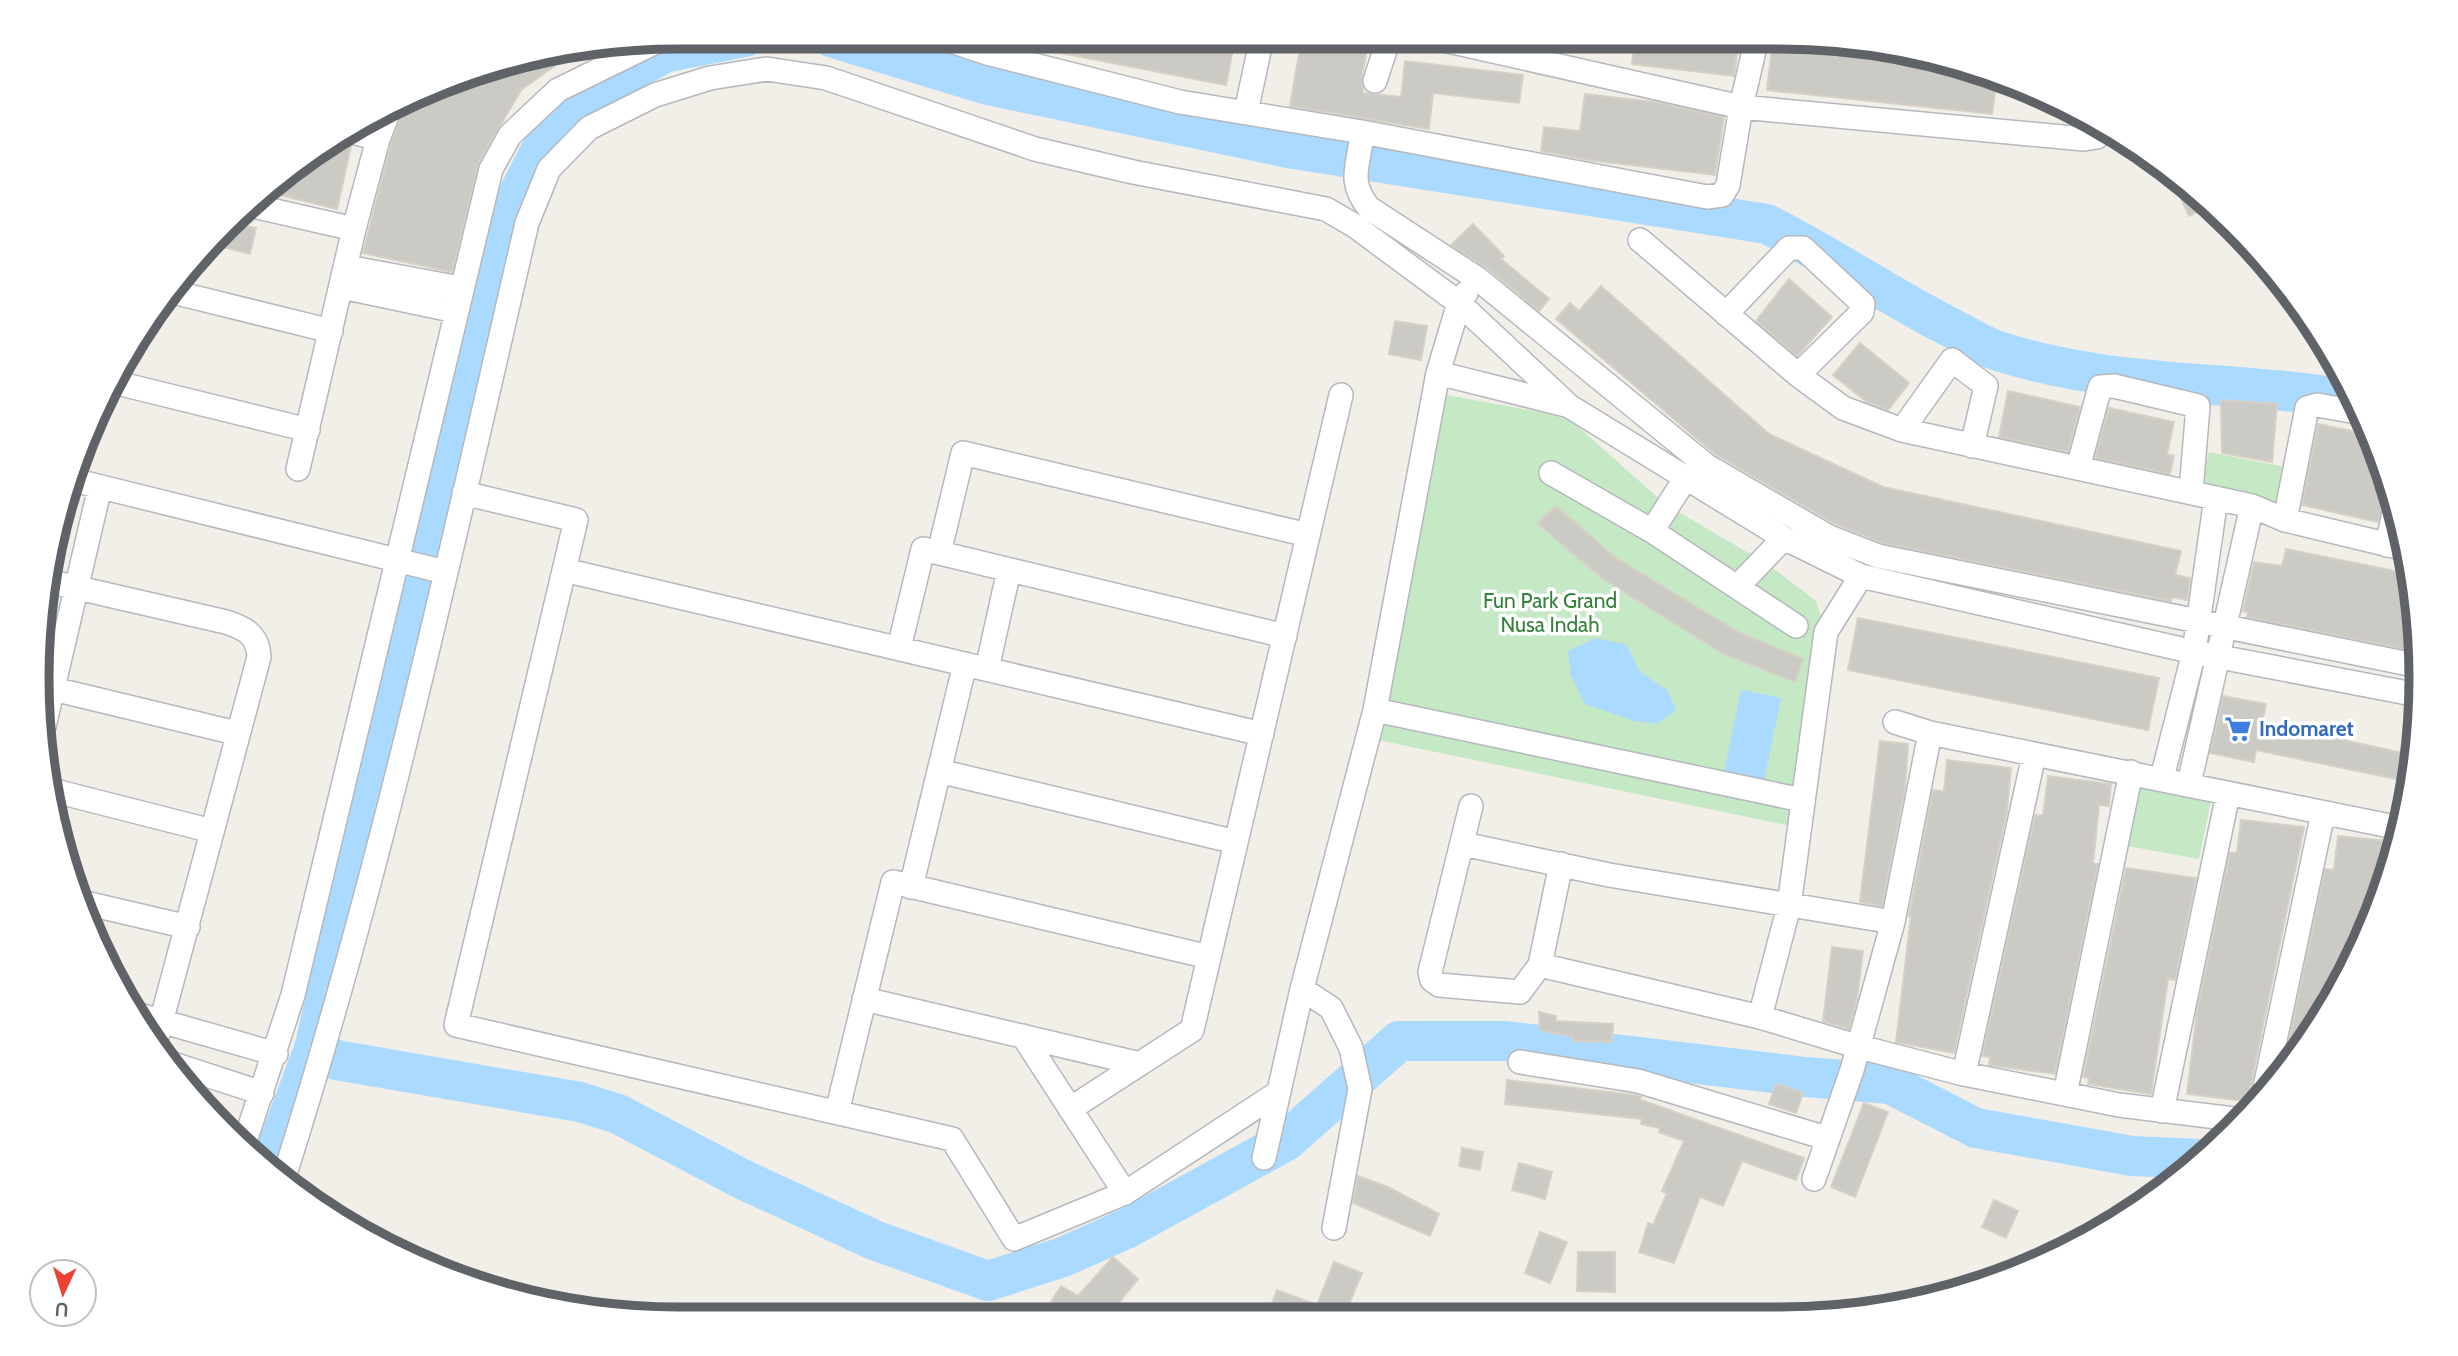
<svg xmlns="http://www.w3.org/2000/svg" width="2458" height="1356" font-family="Cabin,sans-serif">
	<rect width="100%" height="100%" fill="#f1efe8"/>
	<!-- green -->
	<path fill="#c5e8c5" d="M 1436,393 L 1567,417 L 1665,504 L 1769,565 L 1816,601 L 1826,632 L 1791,826 L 1359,736 Z
		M 2209,452 L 2285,467 L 2276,507 L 2200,490 Z
		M 2141,783 L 2211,801 L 2199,859 L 2128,846 Z"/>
	<!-- water -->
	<path fill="#aadaff" d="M 1596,638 L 1627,645 L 1640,672 L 1667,690 L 1676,710 L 1657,724 L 1634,721 L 1585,704 L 1571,676 L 1568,651 Z
		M 1741,690 L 1781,698 L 1764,781 L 1724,773 Z"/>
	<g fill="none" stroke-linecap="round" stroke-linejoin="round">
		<!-- river -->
		<path stroke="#aadaff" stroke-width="40" d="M 831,37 L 988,85 L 1288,148 L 1767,224 C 1826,254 1880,290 1938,321 C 1957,330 1976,343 1995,350 C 2116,390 2235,379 2358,401
			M 314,1049 L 336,1060 L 580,1102 L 618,1114 L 742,1179 L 874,1240 L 988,1281 L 1063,1257 L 1128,1228 L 1286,1141 L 1399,1041 L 1506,1041 L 1806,1077 L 1890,1084 L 1976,1128 L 2132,1156 L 2200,1159
			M 271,1163 L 314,1049 L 509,212 L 540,152 L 573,104 L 664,53 L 745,37"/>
	</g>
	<!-- building -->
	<path fill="#cccac5" stroke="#d6d1c6" stroke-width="2" d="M 1025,37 L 1147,37 L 1232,54 L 1226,85 L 1024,46 Z
		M 1302,37 L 1369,38 L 1362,77 L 1363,93 L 1401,97 L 1405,61 L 1523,75 L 1519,103 L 1433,93 L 1429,129 L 1290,106 Z
		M 1635,38 L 1738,48 L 1734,76 L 1632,64 Z
		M 1773,38 L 1822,38 L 1986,71 L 1997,76 L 1992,114 L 1767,90 Z
		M 570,55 L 521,90 L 479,162 L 452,272 L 363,253 L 391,143 L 405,107 L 472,71 Z
		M 1585,94 L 1655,102 L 1724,117 L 1715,175 L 1588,160 L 1541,151 L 1544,127 L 1580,131 Z
		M 339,142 L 351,146 L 337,209 L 267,192 L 288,169 Z
		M 2192,188 L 2212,205 L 2189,216 L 2179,194 Z
		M 237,224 L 256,228 L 250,254 L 216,245 Z
		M 1473,224 L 1504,256 L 1501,259 L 1549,299 L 1539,311 L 1487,268 L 1451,245 Z
		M 1789,279 L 1832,317 L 1797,356 L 1756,321 Z
		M 1601,286 L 1769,434 L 1883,487 L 2181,551 L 2175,575 L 2190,578 L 2187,600 L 2172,597 L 2171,601 L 1882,543 L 1835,524 L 1715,454 L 1556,319 L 1570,303 L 1579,311 Z
		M 1395,321 L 1427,326 L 1421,360 L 1389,354 Z
		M 1860,343 L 1909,383 L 1888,410 L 1867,402 L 1833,375 Z
		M 2008,391 L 2080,407 L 2068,452 L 1999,437 Z
		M 2221,400 L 2277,404 L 2272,462 L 2222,453 Z
		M 2109,408 L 2174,422 L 2167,454 L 2174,456 L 2170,474 L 2095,458 Z
		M 2318,424 L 2371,435 L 2390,487 L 2378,522 L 2302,505 Z
		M 1556,506 L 1616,558 L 1740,633 L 1803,659 L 1795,682 L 1724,654 L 1603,579 L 1537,523 Z
		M 2286,549 L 2410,574 L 2419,652 L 2247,617 L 2248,612 L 2243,611 L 2254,562 L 2282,566 Z
		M 1858,618 L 2159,678 L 2148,730 L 1848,670 Z
		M 2223,696 L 2266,704 L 2262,722 L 2416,756 L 2411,782 L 2256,750 L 2254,762 L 2210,753 Z
		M 1880,741 L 1908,744 L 1905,787 L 1882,906 L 1860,902 Z
		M 1947,760 L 2011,768 L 2007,811 L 1954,1053 L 1896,1042 L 1911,916 L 1909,916 L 1933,790 L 1944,791 Z
		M 2048,776 L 2111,784 L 2109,806 L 2099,805 L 2093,864 L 2098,864 L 2055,1074 L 1989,1065 L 1990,1057 L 1982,1056 L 2035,815 L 2043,816 Z
		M 2241,820 L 2304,827 L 2250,1089 L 2254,1102 L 2187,1094 L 2197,1011 L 2230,853 L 2237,853 Z
		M 2338,836 L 2397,842 L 2387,885 L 2335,999 L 2284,1066 L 2325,869 L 2334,870 Z
		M 2126,868 L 2196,878 L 2175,980 L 2168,979 L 2151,1094 L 2088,1084 L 2089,1078 L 2083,1077 Z
		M 1832,947 L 1863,951 L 1857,999 L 1849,1029 L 1823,1021 Z
		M 1539,1012 L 1556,1016 L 1556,1021 L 1613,1024 L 1612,1042 L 1573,1041 L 1573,1037 L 1540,1030 Z
		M 1507,1080 L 1635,1095 L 1641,1097 L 1641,1100 L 1804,1158 L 1796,1180 L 1742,1161 L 1723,1206 L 1700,1197 L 1674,1263 L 1639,1252 L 1648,1223 L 1653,1225 L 1667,1193 L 1662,1191 L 1684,1141 L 1659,1132 L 1660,1128 L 1641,1124 L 1642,1119 L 1505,1104 Z
		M 1776,1084 L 1803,1093 L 1796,1113 L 1769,1104 Z
		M 1864,1103 L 1888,1112 L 1855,1197 L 1831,1187 Z
		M 1462,1148 L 1483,1152 L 1480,1170 L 1459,1166 Z
		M 1519,1163 L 1552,1172 L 1545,1199 L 1512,1190 Z
		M 1358,1176 L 1388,1187 L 1439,1214 L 1430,1236 L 1353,1203 Z
		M 1994,1200 L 2018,1211 L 2006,1238 L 1982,1227 Z
		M 1540,1232 L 1567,1242 L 1550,1283 L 1525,1273 Z
		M 1578,1252 L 1615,1252 L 1615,1292 L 1577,1291 Z
		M 1113,1257 L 1138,1279 L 1108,1316 L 1056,1316 L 1046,1310 L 1061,1286 L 1078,1296 Z
		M 1334,1262 L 1362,1273 L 1344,1316 L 1280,1316 L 1269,1311 L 1277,1290 L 1317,1305 Z"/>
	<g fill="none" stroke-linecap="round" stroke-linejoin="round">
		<!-- minor casing -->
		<g stroke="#b5b8bc" stroke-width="26">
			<path id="minor" d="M 939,37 L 987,53 L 1180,102 L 1362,132 C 1360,164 1346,180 1369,208 L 1478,279 L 1707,466 L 1829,537 L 1878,556 L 2419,666
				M 1435,38 L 1741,107 L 2084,139 L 2097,137 L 2104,125
				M 1375,81 L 1389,38
				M 1246,112 L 1262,37
				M 1362,132 L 1707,197 L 1722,195 L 1728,185 L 1741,107 L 1757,38
				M 356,133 L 378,139
				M 253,206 L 354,229
				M 1640,240 L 1798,375 L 1843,408 L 1902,430 L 2252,506 L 2285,520 L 2406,549
				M 347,267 L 460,288
				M 342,287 L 456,311
				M 173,292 L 331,331
				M 1726,314 L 1789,248 L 1803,248 L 1863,304 L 1862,312 L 1798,375
				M 1438,373 L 1566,405
				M 117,383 L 308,430
				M 1902,430 L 1952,360 L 1986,386 L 1972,446
				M 2078,468 L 2100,387 L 2114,386 L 2198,406 L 2191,492
				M 298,469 L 354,229 L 378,139 L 387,116
				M 1551,473 L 1652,531 L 1796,626
				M 73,480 L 445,572
				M 464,493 L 576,520 L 456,1025 L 952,1139 L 1014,1239 L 1125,1193 L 1279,1092
				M 2285,520 L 2307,408 L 2317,405 L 2362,413
				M 1652,531 L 1687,476
				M 2387,545 L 2396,504
				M 939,553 L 963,453 L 1308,535
				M 564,570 L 1262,734
				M 52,582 L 226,622 C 245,628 258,635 259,657 L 157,1037
				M 1738,586 L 1784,538
				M 899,648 L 923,549 L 1285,636
				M 987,669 L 1009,570
				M 41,686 L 236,733
				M 1375,710 L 1802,800
				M 1895,722 L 1930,733 L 2400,828
				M 42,735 L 100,487
				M 939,771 L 1236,842
				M 2162,778 L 2194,652 L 2216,498
				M 2189,784 L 2252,506
				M 55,791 L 212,831
				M 1471,806 L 1430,972 L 1432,980 L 1439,985 L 1520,992 L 1540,965 L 1760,1017 L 1856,1046 L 1964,1074 L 2119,1105 L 2242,1120
				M 1463,844 L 1609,875 L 1893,922
				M 911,887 L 965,664
				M 81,902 L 188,927
				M 1540,965 L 1561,864
				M 1302,989 L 1331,1008 L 1351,1048 L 1360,1089 L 1334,1228
				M 864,999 L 1140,1064
				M 143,1016 L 276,1054
				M 1760,1017 L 1789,906 L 1826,632 L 1861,576
				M 1023,1036 L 1125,1193
				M 1520,1062 L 1638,1081 L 1826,1138
				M 173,1064 L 262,1093
				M 1964,1074 L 2034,755
				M 2264,1092 L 2323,813
				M 2065,1094 L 2131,772
				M 1070,1109 L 1192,1030 L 1341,395
				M 2162,1111 L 2228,794
				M 837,1112 L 893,882 L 1209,957
				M 245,1141 L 293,995 L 491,169 L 510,135 L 558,90 L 662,39
				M 1264,1158 L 1302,989 L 1375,710 L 1438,373 L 1459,303 L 1466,293
				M 285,1174 C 384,862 453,541 527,223 L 549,169 L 589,128 L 655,95 L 710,78 L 767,69 L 826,78 L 1035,149 L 1133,172 L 1326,209 L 1355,226 L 1459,303 L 1569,406 L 1784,538 L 1861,576 L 2194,652 L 2418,695
				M 1814,1179 L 1852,1070 L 1893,922 L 1930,733"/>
		</g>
		<!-- minor -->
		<use href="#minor" stroke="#fff" stroke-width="23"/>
	</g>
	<!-- icons -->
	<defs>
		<g id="supermarket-bare" transform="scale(2.1)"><path d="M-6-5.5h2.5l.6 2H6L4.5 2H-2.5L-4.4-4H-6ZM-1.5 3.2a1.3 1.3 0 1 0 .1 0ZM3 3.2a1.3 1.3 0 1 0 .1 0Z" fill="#3f7fe0" stroke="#fff" stroke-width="2.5" paint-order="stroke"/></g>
	</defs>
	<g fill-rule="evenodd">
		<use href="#supermarket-bare" x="2238" y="729"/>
	</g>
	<g text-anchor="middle" stroke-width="7" stroke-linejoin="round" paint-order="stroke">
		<!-- park labels -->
		<g font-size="21" fill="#348238" stroke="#fff">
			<text x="1550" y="608">Fun Park Grand<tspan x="1550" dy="24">Nusa Indah</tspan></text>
		</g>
		<!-- shop labels -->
		<g font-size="21" font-weight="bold" fill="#366cbe" stroke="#fff" text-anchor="start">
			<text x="2259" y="736">Indomaret</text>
		</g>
	</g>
	<!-- crop -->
	<path d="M0 0H2458V1356H0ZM678 49H1780A629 629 0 0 1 2409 678V678A629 629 0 0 1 1780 1307H678A629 629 0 0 1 49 678V678A629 629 0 0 1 678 49Z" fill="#fff" fill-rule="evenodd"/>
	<path fill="none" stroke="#5f6368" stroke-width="9" d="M678 49H1780A629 629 0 0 1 2409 678V678A629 629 0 0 1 1780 1307H678A629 629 0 0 1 49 678V678A629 629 0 0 1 678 49Z"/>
	<!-- north arrow -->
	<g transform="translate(63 1293) rotate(184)"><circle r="33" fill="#ffffff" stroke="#bfc1c3" stroke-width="2"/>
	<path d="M0-5L12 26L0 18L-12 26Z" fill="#ea4335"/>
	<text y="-10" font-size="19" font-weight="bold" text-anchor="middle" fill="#5f6368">U</text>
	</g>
</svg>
